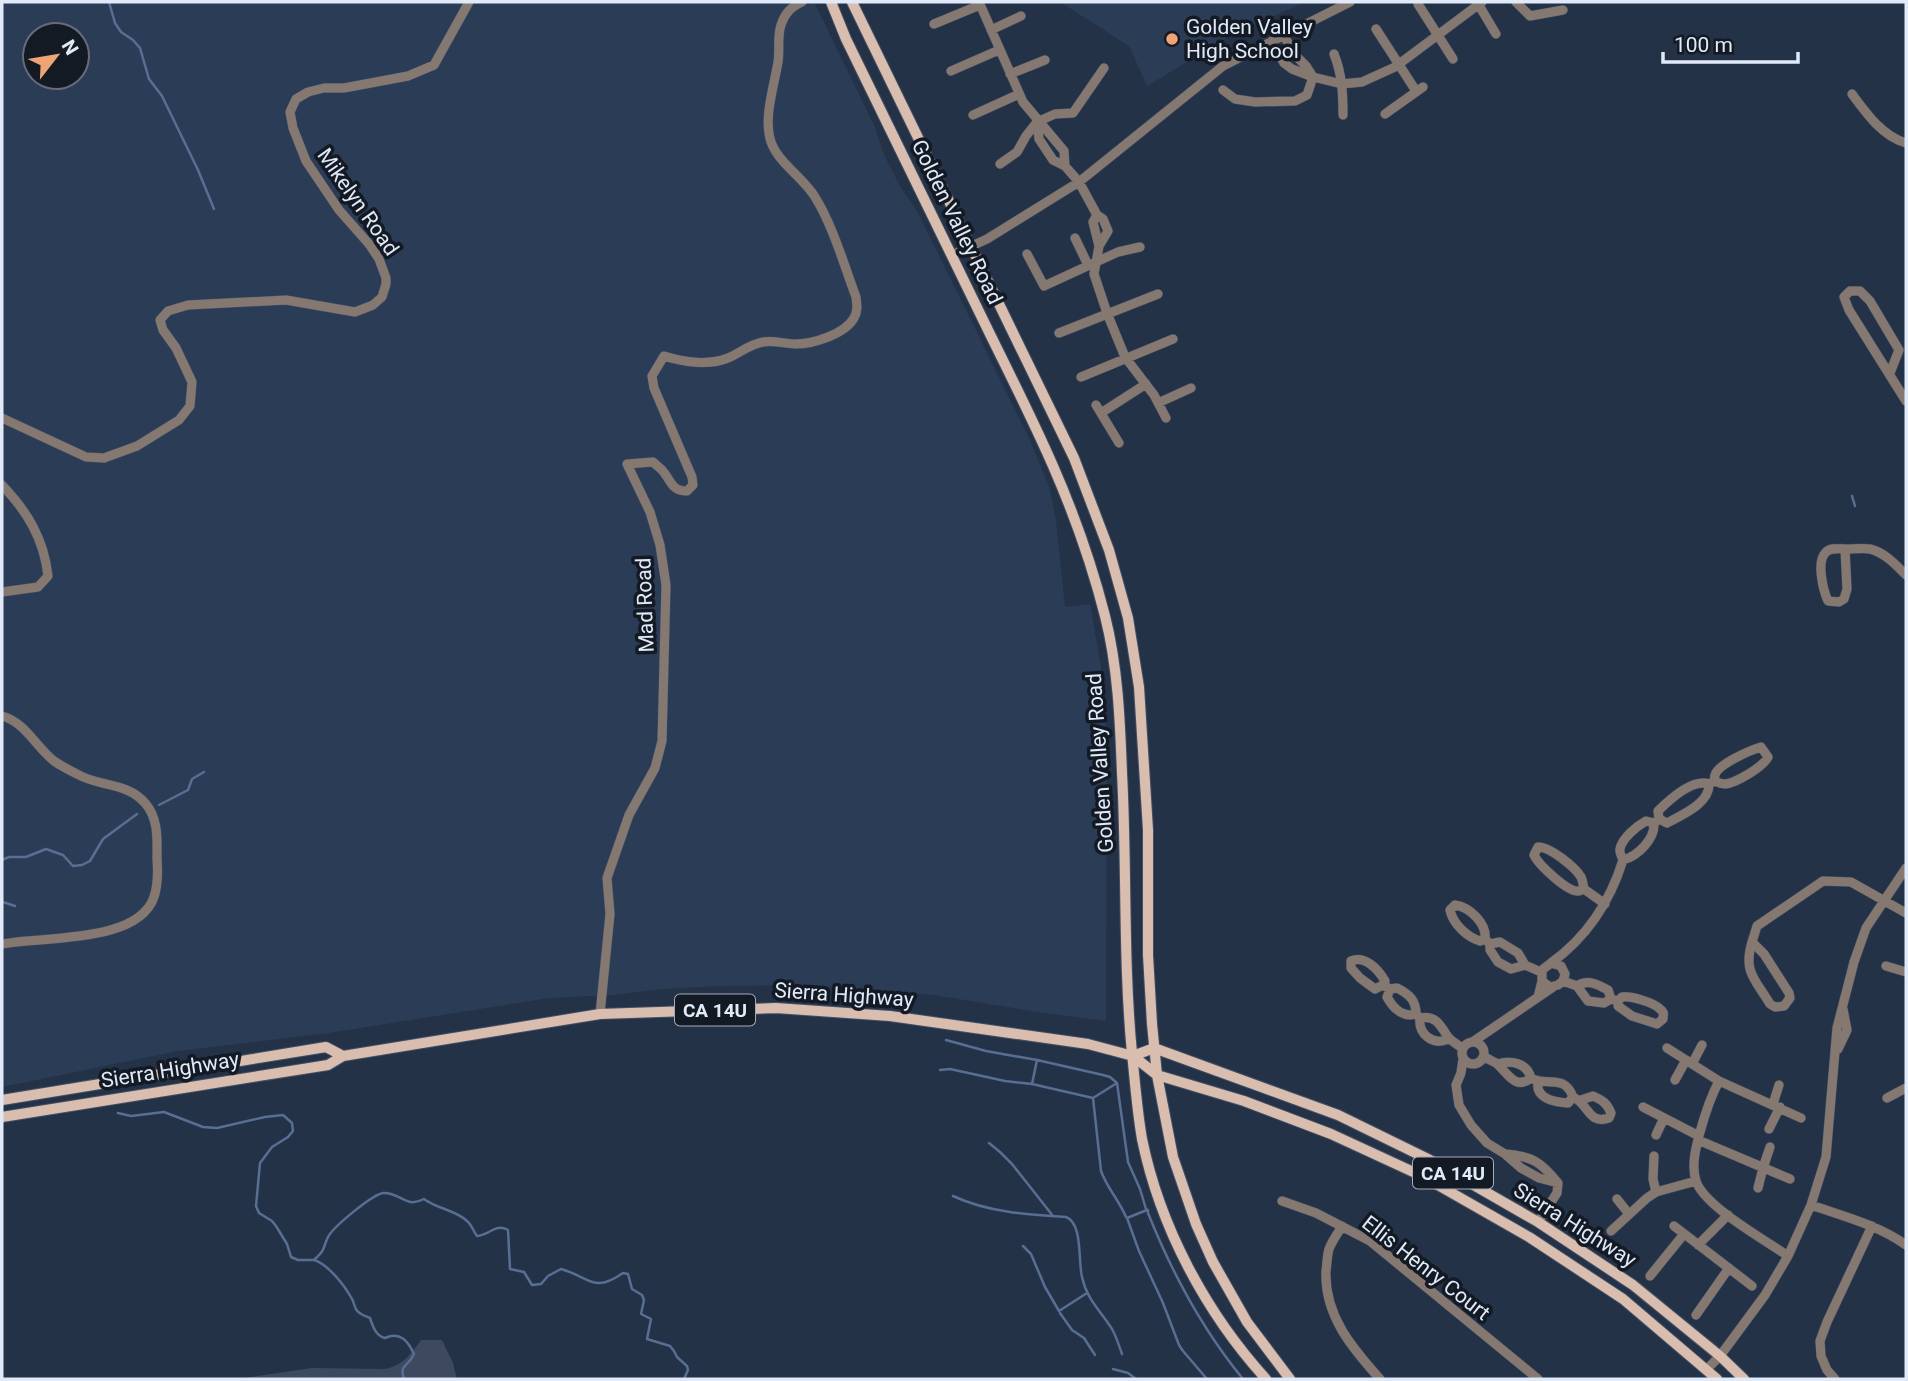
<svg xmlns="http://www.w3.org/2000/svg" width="1908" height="1381" font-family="Roboto,sans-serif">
	<rect width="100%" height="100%" fill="#243248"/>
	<!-- built -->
	<path fill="#2b3c57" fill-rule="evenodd" d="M 2,2 L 814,2 L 875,127 L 884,155 L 901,188 L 917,211 L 1029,438 L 1050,489 L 1056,521 L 1065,607 L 1090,604 L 1104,684 L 1107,763 L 1106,1021 L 1031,1011 L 934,995 L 810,985 L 719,986 L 663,989 L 613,995 L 549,998 L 329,1033 L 178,1051 L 2,1087 ZM 35,35 L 77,35 L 77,77 L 35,77 Z
		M 1060,2 L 1305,2 L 1237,32 L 1147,86 L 1129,46 Z"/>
	<!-- green -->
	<path fill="#3c495e" d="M 421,1340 L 442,1340 L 453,1363 L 457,1379 L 238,1379 L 312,1368 L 385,1369 C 402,1366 411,1354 421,1340 Z"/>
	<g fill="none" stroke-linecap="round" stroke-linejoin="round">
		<!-- stream -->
		<path stroke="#586e92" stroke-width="2.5" d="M 109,2 L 115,23 L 121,32 L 133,40 L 140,48 L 149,79 L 162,96 L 198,170 L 214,209
			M 1852,496 L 1855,506
			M 159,805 L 188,790 L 192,779 L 204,772
			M 2,860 L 9,857 L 26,857 L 46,849 L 63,855 L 73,866 L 82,865 L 90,861 L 103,839 L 137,814
			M 3,902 L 15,906
			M 946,1040 L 986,1051 L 1037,1060 L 1103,1075 L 1110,1077 L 1117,1083 L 1128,1162 L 1140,1189 L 1146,1209 L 1148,1210 L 1148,1213 C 1172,1273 1202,1329 1243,1379
			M 940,1070 L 950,1069 L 1005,1081 L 1032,1084 L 1037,1060
			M 1117,1083 L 1093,1098 L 1101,1171 C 1107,1188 1119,1200 1126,1217
			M 1032,1084 L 1093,1098
			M 118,1113 L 131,1116 L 164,1112 L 203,1127 L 217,1128 L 265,1117 L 283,1115 L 292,1123 L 293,1131 L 288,1137 L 272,1147 L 260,1163 L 256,1206 L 259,1213 L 272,1221 L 276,1226 L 287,1244 L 291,1257 L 298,1260 L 314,1260 C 326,1249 322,1250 328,1237 C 334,1226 372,1195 383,1193 C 401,1192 405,1209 424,1199 C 437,1209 456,1210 467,1221 C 472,1225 473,1231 477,1236 C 490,1235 495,1223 508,1230 L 510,1269 L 524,1272 L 532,1285 L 541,1284 L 548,1276 L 561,1269 C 590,1277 593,1294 623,1273 L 628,1274 L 632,1289 L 642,1295 L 644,1300 L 641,1314 L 651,1319 L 647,1339 L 670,1346 L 674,1351 L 677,1357 L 687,1366 L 688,1370 L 684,1379
			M 989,1143 L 1000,1152 L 1012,1164 L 1053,1216
			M 953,1196 C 987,1212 1029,1215 1066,1217 C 1083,1223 1078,1262 1082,1277 C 1087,1300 1100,1310 1112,1329 C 1116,1336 1119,1345 1122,1354
			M 1147,1210 L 1127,1218 L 1139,1251 L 1163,1303 L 1179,1345 L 1183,1351 L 1207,1379
			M 1023,1246 L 1031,1254 L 1045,1287 L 1059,1311 L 1087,1293
			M 314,1260 C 328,1264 345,1286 352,1299 C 354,1302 354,1306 356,1309 C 358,1314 365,1316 370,1318 C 373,1327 376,1336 385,1338 C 400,1331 408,1341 414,1354 C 408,1368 399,1363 404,1379
			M 1060,1313 L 1072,1330 L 1084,1338 L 1095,1355
			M 1113,1369 L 1128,1373 L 1136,1379"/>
		<!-- minor casing -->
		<g stroke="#424f64" stroke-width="10">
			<path id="minor" d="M 979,2 L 1023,102 L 1064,151 L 1065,166
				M 1477,2 L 1496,34
				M 1516,2 L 1530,16 L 1563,10
				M 1418,4 L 1453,59
				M 934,24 L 980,5
				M 1376,29 L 1416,91
				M 991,30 L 1021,16
				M 1284,35 L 1293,53 L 1306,66 L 1313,77
				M 1272,41 L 1284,63 L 1292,69 L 1313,77 L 1342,84 L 1362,82 L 1395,67 L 1482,2
				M 1334,54 C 1342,74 1343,93 1343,115
				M 951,71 L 999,50
				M 1010,74 L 1045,60
				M 1223,90 L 1235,99 L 1255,102 L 1295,101 L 1307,95 L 1313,77
				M 1852,94 C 1866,113 1882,136 1906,143
				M 1385,114 L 1423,87
				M 973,115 L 1019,94
				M 1037,122 L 1039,139 L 1053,160 L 1065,166 L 1079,182 L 1097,215 L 1103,219 L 1108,231 L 1099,246 L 1094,274 L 1107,313 L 1125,357 L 1154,395 L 1166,418
				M 1000,164 L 1017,152 L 1026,136 L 1037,122 L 1055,114 L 1073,113 L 1104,68
				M 1097,215 L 1093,222 L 1099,246
				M 1075,238 L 1088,265
				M 1027,254 L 1044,286 L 1118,252 L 1140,247
				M 952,255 L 987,239 L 1079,182 L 1223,66 L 1350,2
				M 1059,333 L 1158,294
				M 1890,373 L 1899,350 L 1870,301 L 1860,291 L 1850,291 L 1844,297 L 1849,310 L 1906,401
				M 1081,377 L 1173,339
				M 1158,403 L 1191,388
				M 1096,405 L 1119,443
				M 1101,413 L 1146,384
				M 2,418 L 86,457 L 104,458 L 137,446 L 179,420 L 190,406 L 192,382 L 176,348 L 163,330 L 160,320 L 168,311 L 188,305 L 286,300 L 355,312 L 373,305 L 382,297 L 386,284 L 386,278 L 379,259 L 369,244 L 339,210 L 306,161 L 293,128 L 290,112 L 296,99 L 308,92 L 324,88 L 344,88 L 408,76 L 434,65 L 469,2
				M 2,485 C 27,511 44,539 48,576 L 38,587 L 2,592
				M 1845,549 L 1847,589 L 1844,599 L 1839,602 L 1828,601 C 1823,590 1816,561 1826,552 C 1831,547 1841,549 1847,549 C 1854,549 1863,548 1870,549 C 1884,552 1896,565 1906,575
				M 2,716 C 25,722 36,747 54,761 C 61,766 69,770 77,774 C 99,787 127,782 145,803 C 159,819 157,840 157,859 C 158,872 158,885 154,897 C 138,944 41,936 2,944
				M 1659,819 L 1667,823 C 1682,815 1710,803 1709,784
				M 1623,860 C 1638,856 1655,839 1654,823
				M 1584,889 C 1582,889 1580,891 1579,891 C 1568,893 1538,864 1534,855 L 1538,847 C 1549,846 1575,867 1581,877 C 1583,881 1583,885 1584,889 L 1605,904
				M 1485,939 C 1487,924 1470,907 1455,905 L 1450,910 C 1453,924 1467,937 1480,941 L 1485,939 L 1490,944 L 1490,950 L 1498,962 L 1511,969 L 1525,965
				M 1752,942 L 1757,926 L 1823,881 L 1851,882 L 1906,913
				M 1752,942 L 1764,954 L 1789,993 L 1790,998 L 1784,1006 L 1775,1007 L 1770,1004 C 1755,979 1743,972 1752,942 Z
				M 1490,944 L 1500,942 L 1518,953 L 1525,965 L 1541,972
				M 1551,963 C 1587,937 1610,902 1623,860 C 1622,857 1619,853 1620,849 C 1622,838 1637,826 1646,821 L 1654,823 L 1659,819 L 1658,811 C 1669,800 1693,778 1709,784 L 1715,781 C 1715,779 1714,777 1715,775 C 1718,764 1751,750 1761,747 L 1768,757 C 1763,767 1736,783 1725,784 C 1720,784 1719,783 1715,781
				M 1886,966 L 1906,972
				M 1563,981 L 1577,986 L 1588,1001 L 1604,1003 L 1611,999 L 1618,1001 L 1618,1006 L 1632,1016 L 1657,1024 L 1663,1019 C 1663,1014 1665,1013 1660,1009 C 1653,1002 1631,996 1622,997 L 1618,1001
				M 1383,985 L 1375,989 L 1360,978 L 1351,968 L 1351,961 C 1365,955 1378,969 1385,981 L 1383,985 L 1390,989 L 1397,988 C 1409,994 1416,1000 1416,1014 L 1420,1018 C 1418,1034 1433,1046 1448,1039
				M 1577,986 C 1588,979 1597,984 1608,990 L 1611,999
				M 1390,989 L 1387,997 C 1393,1008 1403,1018 1416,1014
				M 1538,997 L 1542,981 L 1542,970 L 1551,963 L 1561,966 L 1565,974 L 1563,981 L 1558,985 L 1550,987 L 1542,981
				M 600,1014 L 610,914 L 607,878 L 629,815 L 655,768 L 662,741 L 666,585 L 660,545 L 650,512 L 627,464 L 653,462 C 656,465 659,467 662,470 C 671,480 671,491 687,491 L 693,485 L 692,477 L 654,388 L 652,376 L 664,356 C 683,362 709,366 728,358 C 740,353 750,344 763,342 C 774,340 784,344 796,344 C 813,344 845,334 854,318 C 858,311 857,305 856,297 C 844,265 833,226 815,197 C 803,177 779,164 771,142 C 763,118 774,87 778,62 C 780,50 777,37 781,25 C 785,13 791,7 802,2
				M 1420,1018 C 1436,1015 1440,1025 1448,1037 C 1451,1041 1457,1044 1462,1048
				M 1474,1041 L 1553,987
				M1462 1053a11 11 0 1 1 22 0a11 11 0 1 1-22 0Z
				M 1667,1048 L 1719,1081 L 1801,1118
				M 1838,1049 L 1847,1030 L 1843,1009
				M 1485,1057 C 1488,1059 1492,1061 1496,1063 C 1507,1072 1515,1091 1531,1078
				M 1463,1059 L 1461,1073 L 1456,1085 L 1459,1105 L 1471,1125 L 1487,1143 L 1505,1154 L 1521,1168 L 1539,1178 L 1558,1183 C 1541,1162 1532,1156 1505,1154
				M 1497,1064 C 1512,1060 1527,1063 1531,1078 C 1546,1087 1564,1073 1573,1097 C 1589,1104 1588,1125 1609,1118 L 1611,1113 C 1607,1103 1602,1100 1593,1096 L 1581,1100
				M 1692,1064 L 1702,1045
				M 1675,1080 L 1686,1060
				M 1719,1081 C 1710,1098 1705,1114 1700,1132 C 1696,1147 1691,1165 1696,1181 C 1704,1206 1765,1240 1788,1256
				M 1538,1082 C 1535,1099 1555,1102 1568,1103 L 1573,1097
				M 1887,1098 L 1906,1088
				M 1773,1104 L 1779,1085
				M 1643,1107 L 1699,1136
				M 1769,1129 L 1780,1107
				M 1656,1135 L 1664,1118
				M 1698,1140 L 1790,1179
				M 1654,1156 L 1653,1179 L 1656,1192
				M 1758,1188 L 1763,1168 L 1770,1147
				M 1617,1199 L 1629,1214
				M 1282,1201 L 1316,1213 L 1370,1241 L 1538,1379
				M 1811,1205 C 1843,1216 1878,1225 1906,1245
				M 1538,1222 L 1557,1193 L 1558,1183
				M 1342,1226 C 1338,1233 1332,1241 1329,1249 C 1327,1256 1327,1264 1326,1271 C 1324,1315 1352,1348 1380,1379
				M 1674,1226 L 1752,1286
				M 1611,1231 L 1647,1198 L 1656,1192 L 1696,1181
				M 1698,1245 L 1728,1215
				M 1650,1276 L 1684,1234
				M 1696,1315 L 1729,1268
				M 1707,1369 L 1720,1356 L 1765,1295 L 1788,1256 L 1811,1205 L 1826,1157 L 1837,1028 L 1854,962 L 1866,928 L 1906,868
				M 1835,1379 L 1827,1370 L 1821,1356 L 1820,1341 L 1827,1322 L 1872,1226"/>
		</g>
		<!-- major casing -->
		<g stroke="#424f64" stroke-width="12">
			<path id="major" d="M 831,2 L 846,39 C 894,136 941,233 988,330 C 1010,375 1033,420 1053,466 C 1074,514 1092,565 1105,616 C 1118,667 1120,720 1122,773 C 1127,866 1123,960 1132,1053 C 1135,1082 1137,1110 1142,1139 C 1160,1227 1206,1313 1266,1379
				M 852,2 L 1074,458 L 1109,550 L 1128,618 L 1139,687 L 1148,830 L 1148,955 L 1152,1024 L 1157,1075 L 1173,1157 L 1196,1224 L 1213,1262 L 1247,1322 L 1290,1379
				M 1133,1056 L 1154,1048 L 1338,1115 L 1430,1160 L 1538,1222 L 1633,1285 L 1720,1356 L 1744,1379
				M 2,1100 L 326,1047 L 343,1056
				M 2,1117 L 328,1065 L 343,1056 L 600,1014 L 776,1008 L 890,1016 L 1088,1044 L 1133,1056 L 1157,1075 L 1244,1101 L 1331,1134 L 1422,1176 L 1529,1237 L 1623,1299 L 1717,1379"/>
		</g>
		<!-- minor -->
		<use href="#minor" stroke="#857871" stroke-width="9"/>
		<!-- major -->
		<use href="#major" stroke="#d9bdaf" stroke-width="10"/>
	</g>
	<!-- markers -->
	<circle fill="#efa377" stroke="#141a24" stroke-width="2.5" cx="1172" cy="39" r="7"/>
	<g text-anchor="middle" stroke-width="7" stroke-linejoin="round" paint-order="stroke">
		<!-- shield labels -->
		<g fill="#141a24" stroke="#a4acb9" stroke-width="2">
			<rect x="675" y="994.5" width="80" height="31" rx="5"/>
			<rect x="1413" y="1157.5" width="80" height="31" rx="5"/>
		</g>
		<g font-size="19" font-weight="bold" fill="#e1eaf9">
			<text x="715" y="1017">CA 14U</text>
			<text x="1453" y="1180">CA 14U</text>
		</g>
		<!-- poi labels -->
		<g font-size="21" fill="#e1eaf9" stroke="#141a24" text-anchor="start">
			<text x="1186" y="34">Golden Valley<tspan x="1186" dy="24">High School</tspan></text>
		</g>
		<!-- street labels -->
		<g font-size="21" fill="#e1eaf9" stroke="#141a24">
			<text transform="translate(358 202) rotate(55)" y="7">Mikelyn Road</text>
			<text transform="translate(957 222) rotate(64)" y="7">Golden Valley Road</text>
			<text transform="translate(645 605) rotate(-92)" y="7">Mad Road</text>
			<text transform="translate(1100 763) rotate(-94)" y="7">Golden Valley Road</text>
			<text transform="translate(844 995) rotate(4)" y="7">Sierra Highway</text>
			<text transform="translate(170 1070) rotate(-9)" y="7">Sierra Highway</text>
			<text transform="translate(1575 1225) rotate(32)" y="7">Sierra Highway</text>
			<text transform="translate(1426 1268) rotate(38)" y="7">Ellis Henry Court</text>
		</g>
	</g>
	<!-- border -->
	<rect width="1908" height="1381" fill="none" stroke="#e1eaf9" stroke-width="7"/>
	<!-- north arrow -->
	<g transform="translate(56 56) rotate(59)"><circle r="33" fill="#141a24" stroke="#666d79" stroke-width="2"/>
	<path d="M0-5L12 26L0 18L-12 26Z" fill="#efa377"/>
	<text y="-10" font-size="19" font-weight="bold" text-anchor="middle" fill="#e1eaf9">N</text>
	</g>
	<!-- scale -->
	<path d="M1663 52v10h135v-10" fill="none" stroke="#e1eaf9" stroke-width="3.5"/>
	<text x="1674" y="52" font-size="21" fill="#e1eaf9" stroke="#141a24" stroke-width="5" paint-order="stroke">100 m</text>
</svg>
